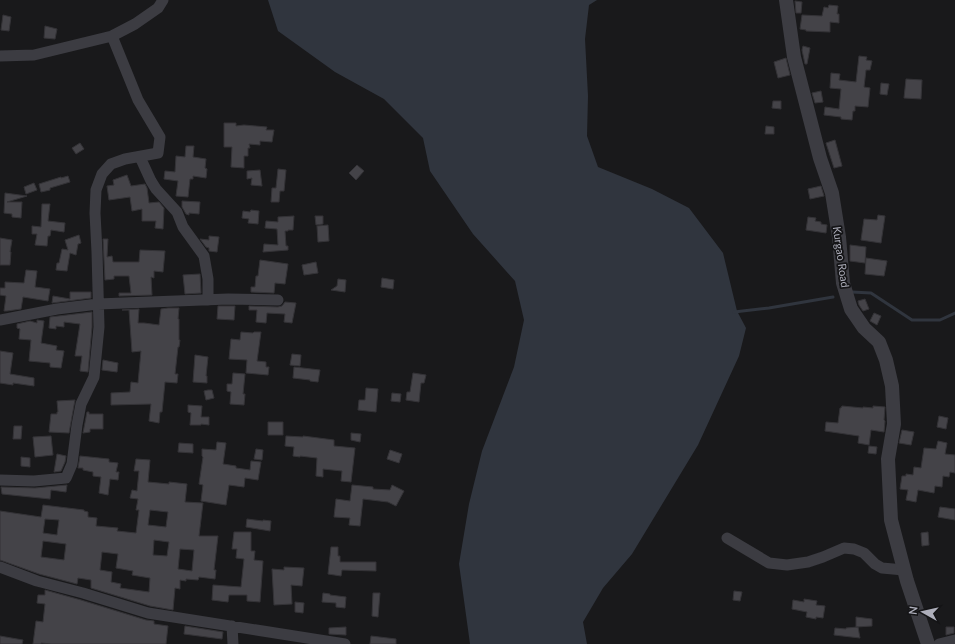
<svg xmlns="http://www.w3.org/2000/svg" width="955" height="644" font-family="Lato,sans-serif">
	<rect width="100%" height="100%" fill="#19191b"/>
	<!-- water -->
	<path fill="#30353e" d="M 268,0 L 597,0 L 589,5 L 585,39 L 588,96 L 587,136 L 598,167 L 652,189 L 689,208 L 723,253 L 737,311 L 746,328 L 739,356 L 698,445 L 632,554 L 603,588 L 583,622 L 587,644 L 470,644 L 459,564 L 469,504 L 482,451 L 514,367 L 524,320 L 515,281 L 473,234 L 430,171 L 423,138 L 384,99 L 335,72 L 278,31 Z"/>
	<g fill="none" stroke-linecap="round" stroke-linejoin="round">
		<!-- stream -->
		<path stroke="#30353e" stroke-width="3" d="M 852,292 L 871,293 L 912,320 L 940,320 L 955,313
			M 734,312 L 769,308 L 833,297"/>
	</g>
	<!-- building -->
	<path fill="#444348" stroke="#343337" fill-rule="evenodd" d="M 795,1 L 802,2 L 801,13 L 796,13 Z
		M 829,5 L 838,6 L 837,14 L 839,14 L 839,23 L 830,22 L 830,32 L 806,31 L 806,30 L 800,29 L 802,15 L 822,16 L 824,7 L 828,8 Z
		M 3,15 L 11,17 L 9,31 L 1,30 Z
		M 45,26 L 57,29 L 55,39 L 44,38 Z
		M 803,46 L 810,48 L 807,64 L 805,64 L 802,50 Z
		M 859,56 L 867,57 L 866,60 L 872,61 L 870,70 L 866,70 L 864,87 L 870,88 L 868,107 L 855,106 L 855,111 L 853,111 L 852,120 L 841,119 L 841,117 L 824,115 L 825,107 L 839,109 L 841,89 L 830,88 L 831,73 L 840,74 L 839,80 L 856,82 Z
		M 786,58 L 790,75 L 778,78 L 774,62 Z
		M 906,79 L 922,80 L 921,99 L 904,98 Z
		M 881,83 L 889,84 L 887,95 L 880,94 Z
		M 821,91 L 823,102 L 815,103 L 812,93 Z
		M 773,101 L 781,101 L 781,109 L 772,108 Z
		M 224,123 L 236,123 L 236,126 L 244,125 L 267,127 L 266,130 L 274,130 L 272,142 L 260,141 L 260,145 L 249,144 L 250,148 L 248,148 L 248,156 L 244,156 L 244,168 L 231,167 L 232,147 L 224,147 Z
		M 766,126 L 774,127 L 774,134 L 765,134 Z
		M 835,140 L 842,166 L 834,168 L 826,143 Z
		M 80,143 L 84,149 L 76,154 L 72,148 Z
		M 186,146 L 194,146 L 193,157 L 206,159 L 205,168 L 207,169 L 206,178 L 193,176 L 193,179 L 190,179 L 188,197 L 176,196 L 178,181 L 164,179 L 165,171 L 175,172 L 176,156 L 185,157 Z
		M 357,165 L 364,171 L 356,180 L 349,173 Z
		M 278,169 L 286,170 L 284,191 L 280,191 L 279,202 L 271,202 L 272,188 L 276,188 Z
		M 260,170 L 262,186 L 251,185 L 252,178 L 247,179 L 247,171 Z
		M 127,175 L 131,186 L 145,184 L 147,188 L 149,203 L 159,202 L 164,208 L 163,229 L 155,228 L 156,221 L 142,221 L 142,209 L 132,211 L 130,197 L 109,200 L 107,186 L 114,185 L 113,180 Z
		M 68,176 L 70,182 L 50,188 L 50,190 L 41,192 L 39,184 L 61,177 L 61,178 Z
		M 34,183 L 37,190 L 26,194 L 24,187 Z
		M 821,186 L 824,196 L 810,199 L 808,189 Z
		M 5,193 L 27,196 L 7,202 L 22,202 L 21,218 L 12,217 L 12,214 L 4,213 Z
		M 182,201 L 200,202 L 199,214 L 189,213 L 189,215 L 186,214 L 182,207 Z
		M 42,204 L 50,204 L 48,221 L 65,223 L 64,232 L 51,230 L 50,236 L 48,236 L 47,246 L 35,245 L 37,234 L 32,234 L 32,226 L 41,227 Z
		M 251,210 L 259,211 L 258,224 L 248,223 L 249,219 L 242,218 L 243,211 L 250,212 Z
		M 878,215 L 885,216 L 881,243 L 861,240 L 864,219 L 877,220 Z
		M 294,216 L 293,230 L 288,230 L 288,231 L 285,231 L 286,246 L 288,246 L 288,250 L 263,252 L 264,244 L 278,245 L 277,229 L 265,228 L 266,221 L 278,222 L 278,217 Z
		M 315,216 L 323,216 L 323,224 L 316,225 Z
		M 808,217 L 816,218 L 815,221 L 821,222 L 821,224 L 827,225 L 826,233 L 806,230 Z
		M 328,225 L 329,241 L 318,242 L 317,226 Z
		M 79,235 L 81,243 L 78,244 L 76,255 L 70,253 L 67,271 L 56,270 L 57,263 L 59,263 L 62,249 L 68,250 L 65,240 Z
		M 209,236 L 219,237 L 217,252 L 209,251 L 209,248 L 206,247 L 200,239 L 209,240 Z
		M 0,238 L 12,240 L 10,252 L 11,252 L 10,265 L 0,265 Z
		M 103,239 L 108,239 L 107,257 L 112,256 L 113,262 L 139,262 L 140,250 L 165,251 L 163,272 L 154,271 L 154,278 L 151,277 L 152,295 L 119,296 L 119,293 L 131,293 L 129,276 L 114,276 L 114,279 L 105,280 Z
		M 850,245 L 866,247 L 865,263 L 850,261 Z
		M 866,258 L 887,261 L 884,276 L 865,274 Z
		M 260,260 L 288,264 L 285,284 L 275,283 L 274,293 L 251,292 L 251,287 L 255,287 L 256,276 L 258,276 Z
		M 316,262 L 318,273 L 304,275 L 302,265 Z
		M 26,270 L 37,271 L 35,287 L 50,289 L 48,301 L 23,297 L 21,309 L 7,311 L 4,311 L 6,296 L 0,295 L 0,288 L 5,288 L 5,282 L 24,283 Z
		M 200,274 L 201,293 L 185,294 L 183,275 Z
		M 382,278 L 394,280 L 393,289 L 381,287 Z
		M 338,279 L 346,280 L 345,292 L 331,290 L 337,286 Z
		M 70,292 L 91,292 L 91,298 L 52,303 L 53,296 L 70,299 Z
		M 865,299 L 869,309 L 863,311 L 859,305 L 858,301 Z
		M 285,302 L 296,303 L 292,323 L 284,322 L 285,314 L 267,313 L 266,323 L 256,322 L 257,310 L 249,310 L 249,306 L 278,307 L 282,306 Z
		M 218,306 L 235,306 L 234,320 L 217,319 Z
		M 168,308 L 179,308 L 178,319 L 179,319 L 179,340 L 180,340 L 179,347 L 178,347 L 175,374 L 178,374 L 177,383 L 165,382 L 162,412 L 160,412 L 159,423 L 149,421 L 151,404 L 111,405 L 111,393 L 130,392 L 131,382 L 138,383 L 141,351 L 132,352 L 129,310 L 122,310 L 139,309 L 138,323 L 144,323 L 159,325 L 161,309 Z
		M 92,312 L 92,327 L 88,372 L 80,371 L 82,356 L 75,356 L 80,324 L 64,322 L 64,327 L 56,326 L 56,329 L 49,328 L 50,317 Z
		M 874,313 L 881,316 L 877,325 L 870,321 Z
		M 37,320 L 44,321 L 41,343 L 57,346 L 56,350 L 64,351 L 61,368 L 50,367 L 50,363 L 29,361 L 31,340 L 19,339 L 20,329 L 17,328 L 17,324 L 30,321 L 37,323 Z
		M 241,332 L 253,333 L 254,332 L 261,332 L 257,361 L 266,362 L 266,367 L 269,367 L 268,375 L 246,373 L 247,360 L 229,359 L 231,339 L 240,340 Z
		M 0,351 L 13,353 L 10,374 L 34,378 L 34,386 L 13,383 L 13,385 L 0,383 Z
		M 292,354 L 301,355 L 300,366 L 290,365 Z
		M 195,355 L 208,357 L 206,376 L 207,376 L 207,383 L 193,382 Z
		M 103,360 L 118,363 L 117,372 L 102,370 Z
		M 294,367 L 320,370 L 318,382 L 310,381 L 310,380 L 293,378 Z
		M 233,373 L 245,374 L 243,394 L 245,394 L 244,405 L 230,404 L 231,392 L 227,391 L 227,384 L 232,384 Z
		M 413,373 L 426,375 L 424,383 L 421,383 L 419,402 L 406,400 L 407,392 L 410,392 Z
		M 366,388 L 378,389 L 376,412 L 358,410 L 359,400 L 365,400 Z
		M 208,390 L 212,390 L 214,398 L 206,400 L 204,391 Z
		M 392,393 L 401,394 L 400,402 L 391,401 Z
		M 75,400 L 69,433 L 49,432 L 51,414 L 57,414 L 57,412 L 58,412 L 57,401 Z
		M 188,405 L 202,406 L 201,417 L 209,417 L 209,425 L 201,424 L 201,425 L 190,425 L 191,413 L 188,412 Z
		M 842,406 L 863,408 L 863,407 L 873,408 L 873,406 L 885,407 L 884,420 L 885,421 L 884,432 L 871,430 L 869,445 L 858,443 L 859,436 L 825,431 L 826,422 L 838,423 L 840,408 L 841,408 Z
		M 87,412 L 89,412 L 89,414 L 103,414 L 103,429 L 90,429 L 90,432 L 83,433 Z
		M 939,416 L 948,418 L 946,429 L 937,427 Z
		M 268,422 L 283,422 L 283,435 L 268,435 Z
		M 14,426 L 22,426 L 21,439 L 13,439 Z
		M 902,430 L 914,432 L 911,445 L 899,443 Z
		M 351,433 L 361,434 L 360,442 L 351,440 Z
		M 51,436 L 53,455 L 35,457 L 33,437 Z
		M 286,436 L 303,437 L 303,436 L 334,440 L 334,446 L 355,448 L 351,482 L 341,481 L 342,471 L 323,469 L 323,477 L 316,476 L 317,458 L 300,456 L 300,457 L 293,456 L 294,447 L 285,446 Z
		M 938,441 L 947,443 L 945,454 L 955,455 L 955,473 L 950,472 L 949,477 L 943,476 L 942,487 L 935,486 L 934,493 L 918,490 L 916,502 L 906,500 L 908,490 L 900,489 L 902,476 L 906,476 L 906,474 L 913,475 L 914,467 L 921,468 L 924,448 L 936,449 Z
		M 217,442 L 226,443 L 223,464 L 236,466 L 236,468 L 250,470 L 251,461 L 261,462 L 258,480 L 245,478 L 244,487 L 229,485 L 226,505 L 201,501 L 203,485 L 199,484 L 203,457 L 202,456 L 202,449 L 216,450 Z
		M 179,443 L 193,444 L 193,453 L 178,452 Z
		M 869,446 L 877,447 L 876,454 L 868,453 Z
		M 256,449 L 263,450 L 262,460 L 254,459 Z
		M 390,450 L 402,454 L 399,463 L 387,459 Z
		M 57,454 L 66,456 L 65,462 L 61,471 L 54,472 Z
		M 80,456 L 109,459 L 109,462 L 118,463 L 116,472 L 119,472 L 118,480 L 110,479 L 108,495 L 99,493 L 101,477 L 93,476 L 93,472 L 83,470 L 83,468 L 78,468 Z
		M 21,457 L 30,458 L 30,467 L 21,466 Z
		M 136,459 L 150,460 L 148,482 L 169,484 L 169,482 L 187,484 L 185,502 L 203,503 L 199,536 L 218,536 L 214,570 L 216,570 L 215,579 L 199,577 L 198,580 L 186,579 L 186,581 L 180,580 L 180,589 L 175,588 L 173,610 L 150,606 L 91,588 L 91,580 L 78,578 L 77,584 L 39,574 L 0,560 L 0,511 L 41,517 L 43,505 L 84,510 L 84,511 L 88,512 L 88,517 L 97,518 L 96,526 L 118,528 L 117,531 L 136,533 L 139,510 L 136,510 L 138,499 L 130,498 L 132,490 L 137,491 L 139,471 L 134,471 ZM 150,510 L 168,512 L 166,527 L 148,525 ZM 45,519 L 59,520 L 57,535 L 43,533 ZM 154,540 L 169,542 L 167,556 L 153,555 ZM 43,541 L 66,544 L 64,560 L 41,557 ZM 180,549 L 194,550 L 192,571 L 178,569 ZM 102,552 L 118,554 L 116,568 L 133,571 L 132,575 L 150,578 L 149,592 L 120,588 L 121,584 L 111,582 L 112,572 L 100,570 Z
		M 67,485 L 66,492 L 51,490 L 50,499 L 2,494 L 1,487 L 35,488 Z
		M 352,485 L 373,487 L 373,489 L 390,490 L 392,485 L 404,491 L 396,506 L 388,502 L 363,499 L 360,526 L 349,525 L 350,518 L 334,517 L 336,499 L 350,501 Z
		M 940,507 L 955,509 L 955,520 L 938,517 Z
		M 247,519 L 263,521 L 263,520 L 271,521 L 270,531 L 246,527 Z
		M 234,532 L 251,532 L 251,551 L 255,551 L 254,560 L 263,561 L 260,602 L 247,601 L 247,595 L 229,595 L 228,602 L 212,600 L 213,585 L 241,587 L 244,559 L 236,558 L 237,549 L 232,549 Z
		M 928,532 L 929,545 L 922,546 L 921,533 Z
		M 331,547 L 338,547 L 338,556 L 340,556 L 340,562 L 376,562 L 376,571 L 342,570 L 341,576 L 328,574 Z
		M 284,567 L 304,568 L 302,586 L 291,585 L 292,604 L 274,605 L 272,569 L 284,570 Z
		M 45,590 L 81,600 L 146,620 L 154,621 L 154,624 L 168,626 L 166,644 L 51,644 L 41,643 L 41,644 L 33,644 L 36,621 L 43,622 L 45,604 L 37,603 L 38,595 L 45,595 Z
		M 734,591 L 742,592 L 740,601 L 733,600 Z
		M 323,593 L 330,594 L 330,595 L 346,597 L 345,608 L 336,607 L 336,603 L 322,602 Z
		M 373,593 L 380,593 L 378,617 L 372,616 Z
		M 804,599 L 817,601 L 816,605 L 825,606 L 823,618 L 816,617 L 816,619 L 806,617 L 807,612 L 792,609 L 793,600 L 804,602 Z
		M 295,602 L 304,603 L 303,613 L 295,612 Z
		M 856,617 L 872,619 L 872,626 L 856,627 Z
		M 185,626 L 223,632 L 222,639 L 184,634 Z
		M 346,627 L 346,635 L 329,634 L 329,628 Z
		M 858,627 L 860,638 L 834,635 L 835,628 L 846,629 L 846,628 Z
		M 946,627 L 954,627 L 954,633 L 946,635 Z
		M 0,636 L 23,640 L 22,644 L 0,644 Z
		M 371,636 L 396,639 L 396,644 L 370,644 Z"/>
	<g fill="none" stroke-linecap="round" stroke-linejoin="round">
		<!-- minor -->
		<path stroke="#3c3c42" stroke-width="11" d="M 112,36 L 135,24 L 158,8 L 163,0
			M 0,56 L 34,55 L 112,36 L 138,100 L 160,137 L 158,153 L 125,159 L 111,164 L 102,174 L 96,190 L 95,213 L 97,252 L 99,327 L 94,377 L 81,404 L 77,425 L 72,464 L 66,478 L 34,481 L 0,480
			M 140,157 L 151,181 L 156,189 L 177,212 L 183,227 L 204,256 L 208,279 L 208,300
			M 0,320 L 57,309 L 98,304 L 228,299 L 278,300
			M 727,538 L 769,563 L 787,565 L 808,562 L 823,557 L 844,548 L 854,549 L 864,553 L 875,564 L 882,568 L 904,570
			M 0,567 L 37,581 L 83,593 L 148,613 L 345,644
			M 232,626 L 233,644
			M 939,644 L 955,640"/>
		<!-- tertiary -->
		<path stroke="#3c3c42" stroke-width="14" d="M 786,0 L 794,57 L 820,158 L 832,193 L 839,237 L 843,283 L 851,309 L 864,328 L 879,342 L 886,360 L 892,386 L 894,424 L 888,459 L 891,520 L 907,581 L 928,644"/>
	</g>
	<g text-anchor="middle" stroke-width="3.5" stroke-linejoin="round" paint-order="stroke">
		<!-- street labels -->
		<g font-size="11" fill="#adaeba" stroke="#141416">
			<text transform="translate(841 257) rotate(82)" y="4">Kurgao Road</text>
		</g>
	</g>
	<!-- north arrow -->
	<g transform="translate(923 612) rotate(278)" stroke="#141416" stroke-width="3" paint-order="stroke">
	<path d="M0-3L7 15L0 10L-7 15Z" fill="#adaeba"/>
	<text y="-6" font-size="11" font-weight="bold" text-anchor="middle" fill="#adaeba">N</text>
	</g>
</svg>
